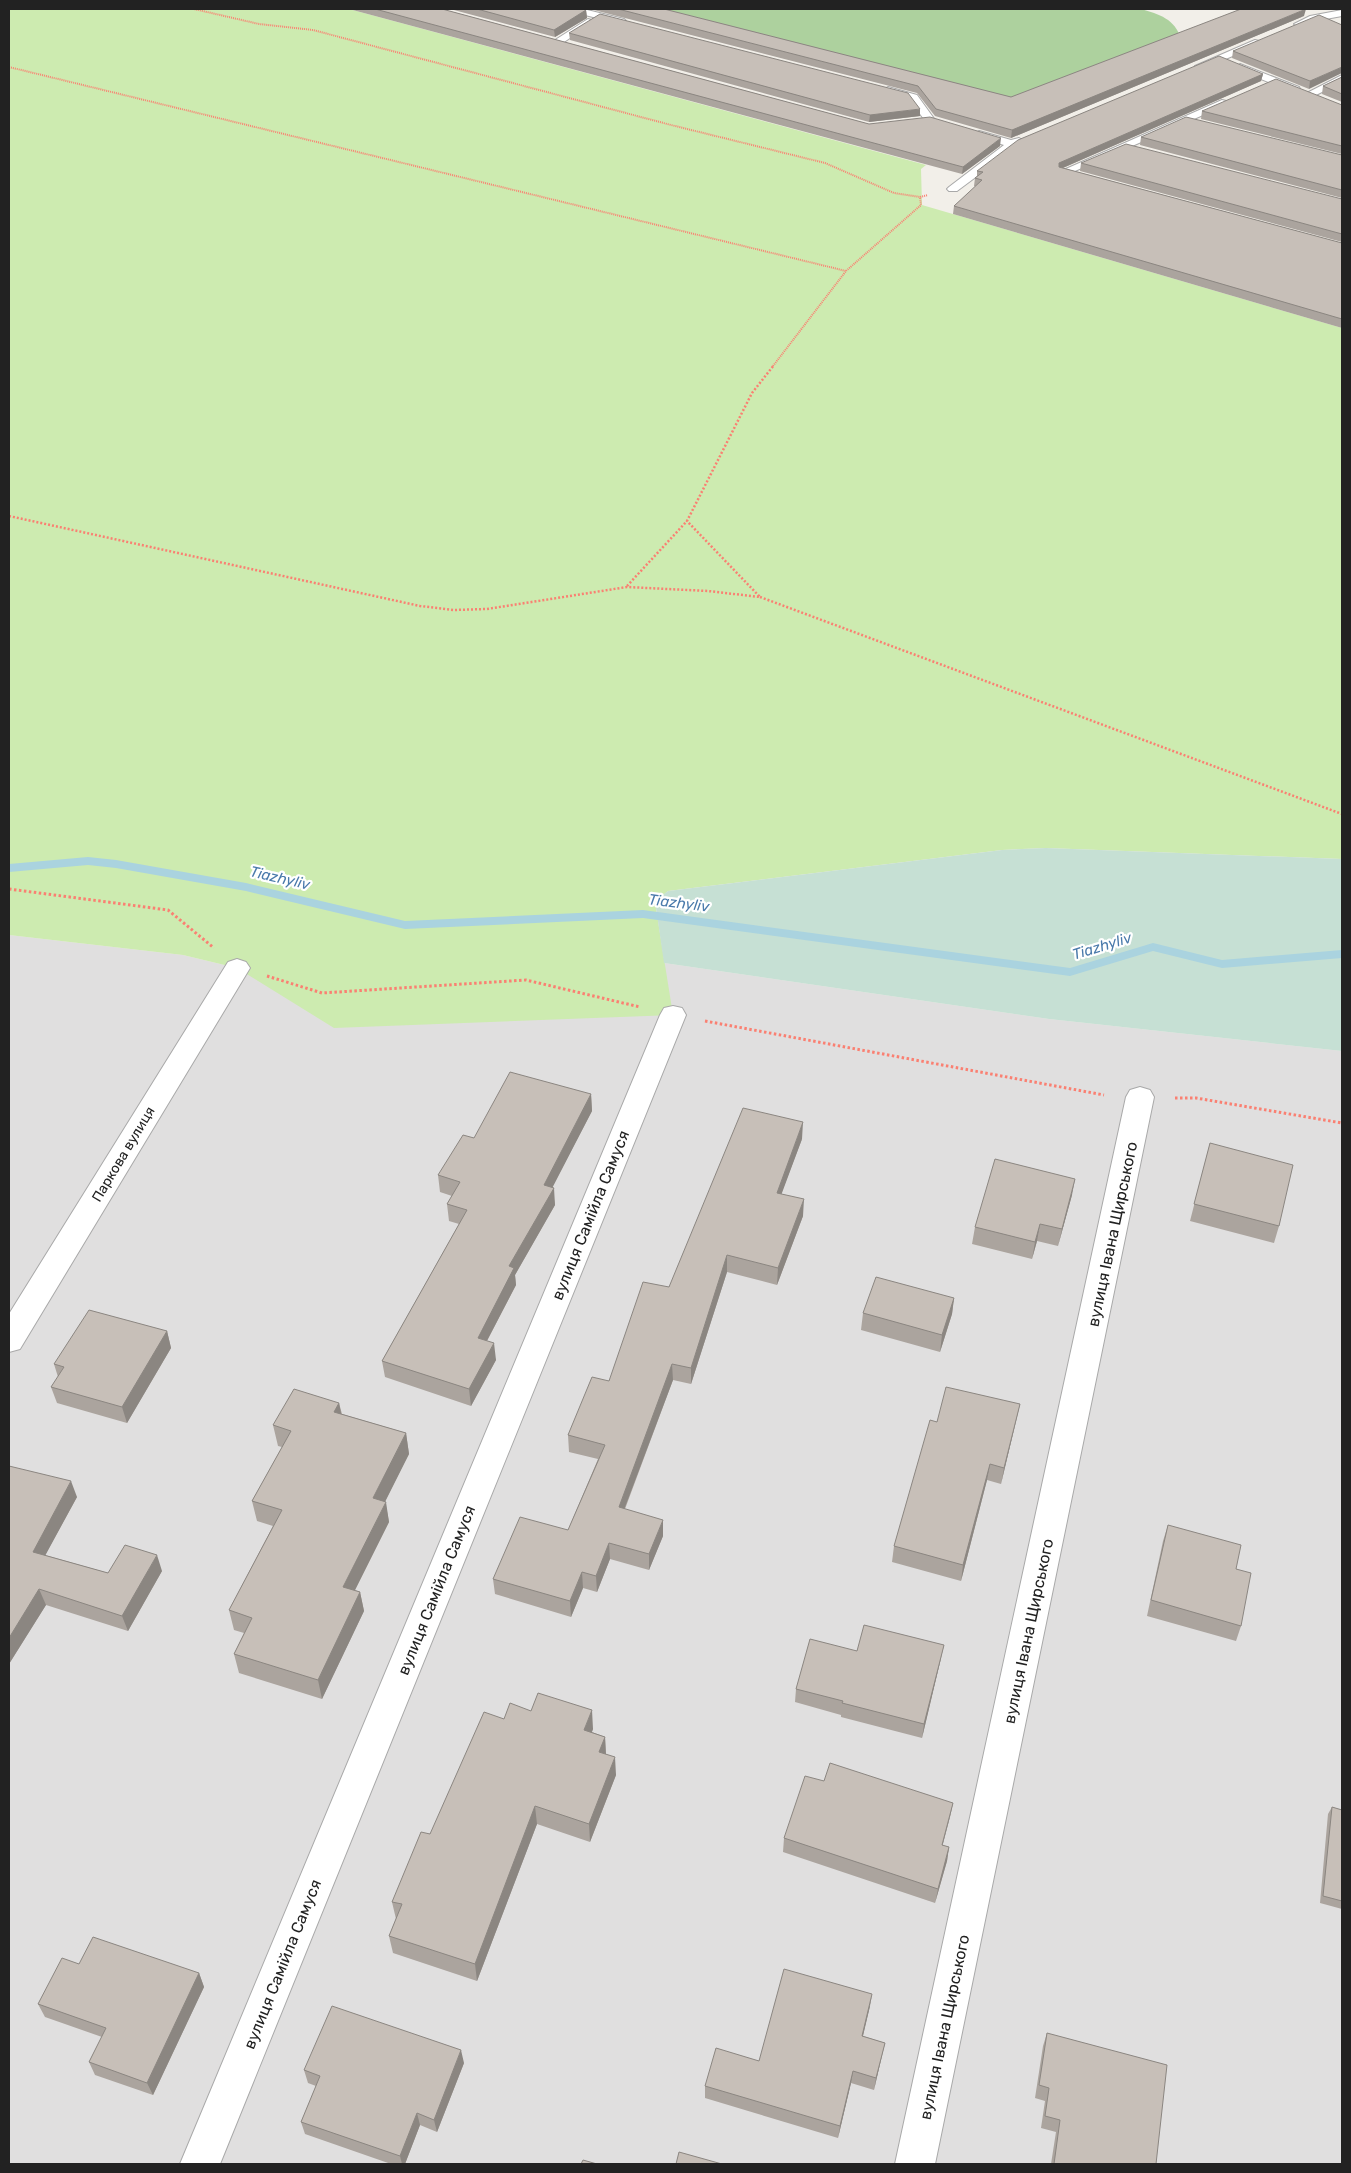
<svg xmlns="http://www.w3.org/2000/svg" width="1351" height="2173" font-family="Rubik,sans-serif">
	<rect width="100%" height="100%" fill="#f2efe9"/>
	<!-- residential -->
	<path fill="#e0dfdf" d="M 9,935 L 183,955 L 237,968 L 672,1015 L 664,963 L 1049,1019 L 1342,1051 L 1342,2164 L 9,2164 Z"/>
	<!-- grass -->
	<path fill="#cdebb0" d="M 9,9 L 349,9 L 926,165 L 921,169 L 922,205 L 1342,328 L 1342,859 L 1046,848 L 1002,850 L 668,891 L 655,902 L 673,1015 L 334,1028 L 237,968 L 183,955 L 9,935 Z"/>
	<!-- forest -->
	<path fill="#add19e" d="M 664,9 L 1141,9 C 1159,14 1175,19 1181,39 L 1021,100 Z"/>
	<!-- wetland -->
	<path fill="#c6e0d4" d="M 1046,848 L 1342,859 L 1342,1051 L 1049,1019 L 664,963 L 655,901 L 668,891 L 1002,850 Z"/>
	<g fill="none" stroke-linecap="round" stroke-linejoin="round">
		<!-- stream -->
		<path fill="#aad3df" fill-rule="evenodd" d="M 88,857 L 116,860 L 246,883 L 405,921 L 643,910 L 1070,968 L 1153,943 L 1222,960 L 1342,950 L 1342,958 L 1222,968 L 1153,951 L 1070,976 L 643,918 L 405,929 L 246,891 L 116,868 L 88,865 L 9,872 L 9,864 Z"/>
		<!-- service casing -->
		<g stroke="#a9a9a9" stroke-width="2">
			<path id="service" d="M 567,9 L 583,9 L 624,19 L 626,21 L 621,24 L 569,11 Z
				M 1342,10 L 1342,16 L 1315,21 L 1299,27 L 1294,24 L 1310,16 Z
				M 588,19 L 591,20 L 591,24 L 561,44 L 557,45 L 552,42 Z
				M 1255,40 L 1259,41 L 1259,45 L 1204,68 L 1196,68 L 1195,66 Z
				M 1240,64 L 1299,87 L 1300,89 L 1295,92 L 1291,91 L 1236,69 L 1235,67 Z
				M 1342,75 L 1342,82 L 1312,97 L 1304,97 L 1303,95 Z
				M 888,87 L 917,95 L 935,120 L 934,122 L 926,122 L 909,99 L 884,92 L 883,90 Z
				M 1222,100 L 1226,101 L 1227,103 L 1226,105 L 1068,174 L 1064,175 L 1059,172 Z
				M 979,131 L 1011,140 L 1019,138 L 1024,141 L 957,191 L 949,191 L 947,189 L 949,187 L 1004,145 L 975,136 L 974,134 Z"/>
		</g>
		<!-- minor casing -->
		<g stroke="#a9a9a9" stroke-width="2">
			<path id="minor" d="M 237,959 L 246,962 L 250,968 L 20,1349 L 9,1352 L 9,1314 L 228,962 Z
				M 673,1006 L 682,1008 L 686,1015 L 220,2164 L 180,2164 L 660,1015 L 664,1008 Z
				M 1140,1087 L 1150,1090 L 1154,1097 L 935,2164 L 895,2164 L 1126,1097 L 1130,1090 Z"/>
		</g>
		<!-- path-far2 -->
		<path stroke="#fa8072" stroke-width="2" stroke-dasharray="1 1" stroke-linecap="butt" d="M 194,9 L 259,24 L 313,30 L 671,125 L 825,163 L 894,193 L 920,197
			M 9,67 L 846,271
			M 773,366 L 846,271 L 921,205 L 920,197 L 928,195"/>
		<!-- path-far1 -->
		<path stroke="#fa8072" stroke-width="2.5" stroke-dasharray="2 2" stroke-linecap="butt" d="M 9,516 L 420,606 L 454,610 L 487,609 L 627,587 L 708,591 L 760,597 L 687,521 L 752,393 L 774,365
			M 627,586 L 687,521
			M 760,597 L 1342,814"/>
		<!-- path -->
		<path stroke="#fa8072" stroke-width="3" stroke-dasharray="2.5 2.5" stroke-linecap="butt" d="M 9,889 L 168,910 L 214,948
			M 267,976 L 322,993 L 526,980 L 640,1007
			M 705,1021 L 1104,1095
			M 1175,1098 L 1196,1098 L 1342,1123"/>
		<!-- service -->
		<use href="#service" fill="#fff" fill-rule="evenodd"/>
		<!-- minor -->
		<use href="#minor" fill="#fff" fill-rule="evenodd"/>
	</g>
	<!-- wall -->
	<path fill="#aba49e" d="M 349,9 L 442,9 L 869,124 L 1000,146 L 962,174 Z
		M 450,9 L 582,9 L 586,10 L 587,18 L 555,37 Z
		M 590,9 L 664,9 L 1011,97 L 1304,16 L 1011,138 L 935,116 L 917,93 Z
		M 1342,25 L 1309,89 L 1232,58 L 1233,51 Z
		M 569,33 L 920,116 L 869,122 L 570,40 Z
		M 1263,74 L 1261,81 L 1063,168 L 1342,243 L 1342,328 L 953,214 L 954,206 L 976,187 L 974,186 L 975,178 L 977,177 L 977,171 Z
		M 1342,77 L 1342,102 L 1322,94 L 1323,86 Z
		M 1342,105 L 1342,154 L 1201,119 L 1202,111 Z
		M 1141,137 L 1342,155 L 1342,198 L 1140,145 Z
		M 1081,163 L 1342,199 L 1342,242 L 1080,171 Z
		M 591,1094 L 592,1111 L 552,1187 L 555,1205 L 515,1275 L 516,1285 L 487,1341 L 496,1360 L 471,1406 L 385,1377 L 382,1361 L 459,1224 L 449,1221 L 447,1204 L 452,1196 L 440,1192 L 438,1175 L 474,1138 Z
		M 802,1139 L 781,1194 L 803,1216 L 777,1285 L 727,1272 L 691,1384 L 673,1380 L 625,1509 L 663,1536 L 649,1570 L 610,1559 L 597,1592 L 583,1588 L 571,1617 L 495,1594 L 493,1579 L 568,1530 L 598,1459 L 569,1452 L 568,1435 L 609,1381 L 669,1287 Z
		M 1210,1143 L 1279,1226 L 1274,1243 L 1190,1221 Z
		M 1072,1195 L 1058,1246 L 1037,1241 L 1032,1259 L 972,1244 L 975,1227 Z
		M 954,1298 L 952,1314 L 940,1352 L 861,1330 L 863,1313 Z
		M 167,1331 L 171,1348 L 127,1423 L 57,1403 L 51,1387 L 58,1377 L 54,1364 Z
		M 339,1403 L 342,1414 L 406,1433 L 409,1454 L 385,1501 L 389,1522 L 355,1590 L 360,1592 L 364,1611 L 322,1699 L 239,1673 L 234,1654 L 244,1633 L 234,1630 L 229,1610 L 273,1526 L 257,1521 L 252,1501 L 282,1447 L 278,1446 L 273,1425 Z
		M 1020,1404 L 1016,1421 L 1001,1484 L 987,1480 L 961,1581 L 892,1562 L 894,1546 L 937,1422 Z
		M 9,1466 L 77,1497 L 45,1555 L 108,1573 L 162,1571 L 128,1631 L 46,1605 L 9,1664 Z
		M 1168,1525 L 1236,1569 L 1241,1626 L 1236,1641 L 1147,1616 L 1163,1541 Z
		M 857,1651 L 941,1658 L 922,1738 L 841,1717 L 841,1715 L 795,1702 L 796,1689 Z
		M 531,1711 L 593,1729 L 592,1732 L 605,1737 L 606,1754 L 616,1775 L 590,1842 L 537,1824 L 477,1981 L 393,1953 L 389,1936 L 396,1919 L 392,1902 L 430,1834 L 504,1719 Z
		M 824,1781 L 953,1803 L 942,1845 L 949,1847 L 947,1861 L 935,1903 L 783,1852 L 784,1838 Z
		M 1332,1807 L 1342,1810 L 1342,1909 L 1320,1903 L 1328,1814 Z
		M 79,1964 L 199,1973 L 204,1987 L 153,2095 L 95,2075 L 89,2062 L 102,2037 L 45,2017 L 38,2004 Z
		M 870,2006 L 863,2036 L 885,2043 L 874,2090 L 851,2083 L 838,2138 L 705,2098 L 705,2086 L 759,2061 Z
		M 1047,2033 L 1156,2164 L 1051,2164 L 1056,2132 L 1041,2128 L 1045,2101 L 1035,2098 L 1043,2046 Z
		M 464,2063 L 437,2132 L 420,2125 L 405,2164 L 391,2164 L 305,2134 L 301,2122 L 316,2086 L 308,2083 L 304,2070 Z"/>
	<!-- shaded-wall -->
	<path fill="#8b8681" d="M 1306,9 L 1304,16 L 1011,138 L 1012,130 Z
		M 586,10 L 587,18 L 555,37 L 554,30 Z
		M 1342,67 L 1342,73 L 1309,89 L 1310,81 Z
		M 1263,74 L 1261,81 L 1058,170 L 1059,163 Z
		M 920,109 L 920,116 L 869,122 L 870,115 Z
		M 1001,138 L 1000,146 L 962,174 L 963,167 Z
		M 591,1094 L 592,1111 L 545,1202 L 544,1185 Z
		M 803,1122 L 802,1139 L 776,1209 L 777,1193 Z
		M 1075,1179 L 1072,1195 L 1058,1246 L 1062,1229 Z
		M 554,1188 L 555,1205 L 515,1275 L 516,1285 L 480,1354 L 478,1338 L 509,1266 Z
		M 804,1199 L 803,1216 L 777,1285 L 778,1268 Z
		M 1040,1224 L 1037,1241 L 1032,1259 L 1035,1242 Z
		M 727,1255 L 727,1272 L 691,1384 L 691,1368 Z
		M 954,1298 L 952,1314 L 940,1352 L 942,1335 Z
		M 167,1331 L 171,1348 L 127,1423 L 122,1407 Z
		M 494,1343 L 496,1360 L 471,1406 L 469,1389 Z
		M 672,1364 L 673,1380 L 619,1523 L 619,1507 Z
		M 339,1403 L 343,1423 L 334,1412 Z
		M 1020,1404 L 1016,1421 L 1001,1484 L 1004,1468 Z
		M 406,1433 L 409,1454 L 377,1518 L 373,1498 Z
		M 990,1464 L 987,1480 L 961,1581 L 963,1565 Z
		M 71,1481 L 77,1497 L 39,1567 L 33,1552 Z
		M 386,1502 L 389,1522 L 347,1606 L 343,1587 Z
		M 663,1520 L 663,1536 L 649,1570 L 649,1554 Z
		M 609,1543 L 610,1559 L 597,1592 L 596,1576 Z
		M 157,1555 L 162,1571 L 128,1631 L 122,1616 Z
		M 582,1572 L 583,1588 L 571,1617 L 570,1601 Z
		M 39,1589 L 46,1605 L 9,1664 L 9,1638 Z
		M 360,1592 L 364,1611 L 322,1699 L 318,1680 Z
		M 944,1645 L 941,1658 L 922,1738 L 924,1724 Z
		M 592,1710 L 593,1729 L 585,1748 L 584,1730 Z
		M 605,1737 L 606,1756 L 599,1752 Z
		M 615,1757 L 616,1775 L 590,1842 L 589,1824 Z
		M 953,1803 L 950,1817 L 939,1859 L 942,1845 Z
		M 535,1806 L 537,1824 L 477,1981 L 475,1964 Z
		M 949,1847 L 947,1861 L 935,1903 L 938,1889 Z
		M 199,1973 L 204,1987 L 153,2095 L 147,2083 Z
		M 872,1994 L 870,2006 L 860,2048 L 862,2036 Z
		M 885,2043 L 882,2055 L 874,2090 L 876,2078 Z
		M 461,2050 L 464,2063 L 437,2132 L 434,2120 Z
		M 853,2071 L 851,2083 L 838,2138 L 840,2126 Z
		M 417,2113 L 420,2125 L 405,2164 L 402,2164 L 400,2156 Z"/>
	<!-- building -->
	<path fill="#c7bfb8" stroke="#8b8681" d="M 375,9 L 442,9 L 869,124 L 930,117 L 1001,138 L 963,167 Z
		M 477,9 L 582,9 L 586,10 L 554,30 Z
		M 618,9 L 664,9 L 1011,97 L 1241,9 L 1306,9 L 1012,130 L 936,109 L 918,86 Z
		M 600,14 L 908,93 L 920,109 L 870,115 L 569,33 Z
		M 1319,15 L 1342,25 L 1342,67 L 1310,81 L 1233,51 Z
		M 1219,56 L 1263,74 L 1059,163 L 1059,167 L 1342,243 L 1342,319 L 954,206 L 982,180 L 975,178 L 983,172 L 977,171 L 1018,140 Z
		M 1342,77 L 1342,94 L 1323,86 Z
		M 1276,79 L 1342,105 L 1342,146 L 1202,111 Z
		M 1186,117 L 1342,155 L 1342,190 L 1141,137 Z
		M 1126,144 L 1342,199 L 1342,234 L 1081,163 Z
		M 510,1072 L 591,1094 L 544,1185 L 554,1188 L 509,1266 L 514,1268 L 478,1338 L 494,1343 L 469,1389 L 382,1361 L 467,1210 L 447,1204 L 460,1182 L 438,1175 L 463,1135 L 474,1138 Z
		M 743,1108 L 803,1122 L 777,1193 L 804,1199 L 778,1268 L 727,1255 L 691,1368 L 672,1364 L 619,1507 L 663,1520 L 649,1554 L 609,1543 L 596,1576 L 582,1572 L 570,1601 L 493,1579 L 520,1517 L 568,1530 L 605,1445 L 568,1435 L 592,1377 L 609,1381 L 643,1282 L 669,1287 Z
		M 1210,1143 L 1293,1165 L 1279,1226 L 1194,1204 Z
		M 995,1159 L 1075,1179 L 1062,1229 L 1040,1224 L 1035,1242 L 975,1227 Z
		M 876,1277 L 954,1298 L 942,1335 L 863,1313 Z
		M 89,1310 L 167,1331 L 122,1407 L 51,1387 L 64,1367 L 54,1364 Z
		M 946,1387 L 1020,1404 L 1004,1468 L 990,1464 L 963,1565 L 894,1546 L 930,1420 L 937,1422 Z
		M 294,1389 L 339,1403 L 334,1412 L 406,1433 L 373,1498 L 386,1502 L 343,1587 L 360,1592 L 318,1680 L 234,1654 L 252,1618 L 229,1610 L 282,1510 L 252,1501 L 291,1431 L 273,1425 Z
		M 9,1466 L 71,1481 L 33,1552 L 108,1573 L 125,1545 L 157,1555 L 122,1616 L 39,1589 L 9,1638 Z
		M 1168,1525 L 1241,1545 L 1236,1569 L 1251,1573 L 1241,1626 L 1151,1600 Z
		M 864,1625 L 944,1645 L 924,1724 L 842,1703 L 843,1701 L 796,1689 L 810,1639 L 857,1651 Z
		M 538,1693 L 592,1710 L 584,1730 L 605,1737 L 599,1752 L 615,1757 L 589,1824 L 535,1806 L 475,1964 L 389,1936 L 402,1904 L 392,1902 L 421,1832 L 430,1834 L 484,1712 L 504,1719 L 510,1703 L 531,1711 Z
		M 830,1763 L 953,1803 L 942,1845 L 949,1847 L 938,1889 L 784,1838 L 805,1776 L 824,1781 Z
		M 1332,1807 L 1342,1810 L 1342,1901 L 1323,1896 Z
		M 93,1937 L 199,1973 L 147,2083 L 89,2062 L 106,2028 L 38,2004 L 62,1958 L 79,1964 Z
		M 784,1969 L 872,1994 L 862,2036 L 885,2043 L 876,2078 L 853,2071 L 840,2126 L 705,2086 L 716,2048 L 759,2061 Z
		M 332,2006 L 461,2050 L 434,2120 L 417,2113 L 400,2156 L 301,2122 L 320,2076 L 304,2070 Z
		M 1047,2033 L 1167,2065 L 1156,2164 L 1054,2164 L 1060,2120 L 1045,2116 L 1049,2088 L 1039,2085 Z
		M 679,2152 L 722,2164 L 676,2164 Z
		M 583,2160 L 597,2164 L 581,2164 Z"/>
	<g text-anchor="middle" stroke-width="4.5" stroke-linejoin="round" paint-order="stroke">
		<!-- street labels -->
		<g font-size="14" fill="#222" stroke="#fff">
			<text transform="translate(123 1154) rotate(-59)" y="5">Паркова вулиця</text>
		</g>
		<!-- water labels -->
		<g font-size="15" font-style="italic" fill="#4a7aab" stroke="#fff">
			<text transform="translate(280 878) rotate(13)" y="5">Tiazhyliv</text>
			<text transform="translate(679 903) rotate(7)" y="5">Tiazhyliv</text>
			<text transform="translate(1102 946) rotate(-17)" y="5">Tiazhyliv</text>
		</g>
		<!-- near-street labels -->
		<g font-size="16" fill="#222" stroke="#fff">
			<text transform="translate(590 1215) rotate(-68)" y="6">вулиця Самійла Самуся</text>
			<text transform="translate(1112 1234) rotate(-78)" y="6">вулиця Івана Щирського</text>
			<text transform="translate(436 1590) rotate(-68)" y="6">вулиця Самійла Самуся</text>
			<text transform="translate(1028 1631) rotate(-78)" y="6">вулиця Івана Щирського</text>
			<text transform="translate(282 1964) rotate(-68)" y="6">вулиця Самійла Самуся</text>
			<text transform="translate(944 2027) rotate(-78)" y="6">вулиця Івана Щирського</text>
		</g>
	</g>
	<!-- border -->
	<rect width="1351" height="2173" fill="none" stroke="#222222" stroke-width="20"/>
</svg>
